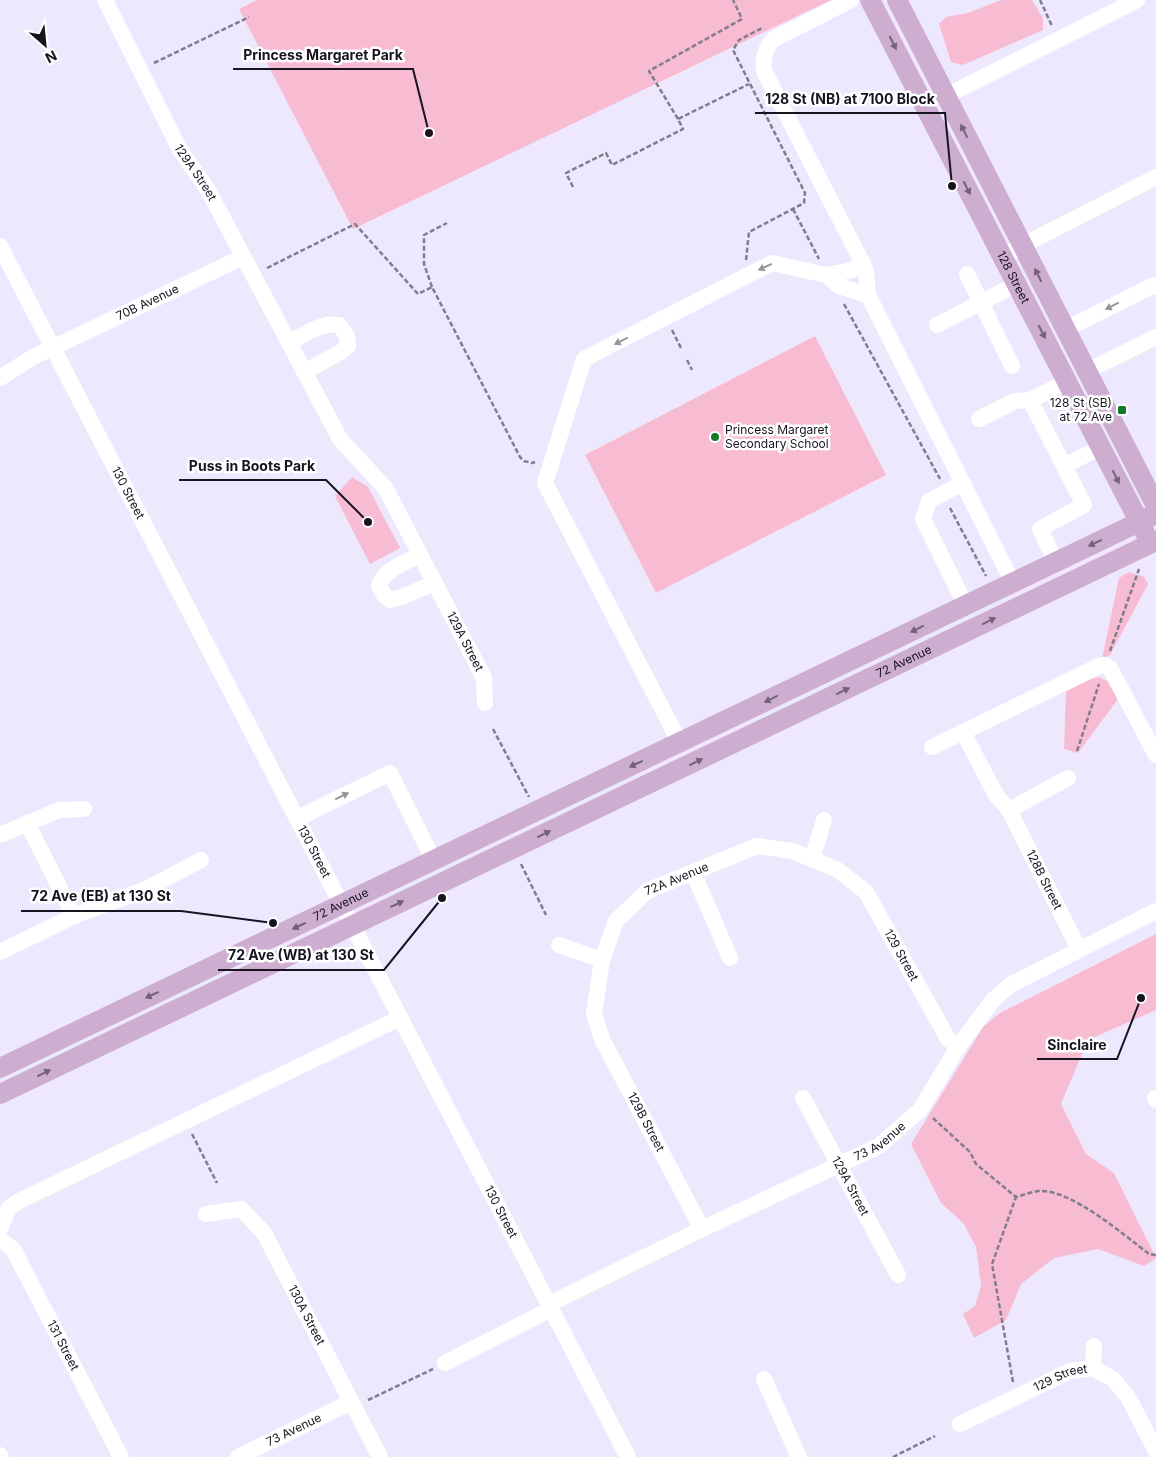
<svg xmlns="http://www.w3.org/2000/svg" width="1156" height="1457" font-family="Inter,sans-serif">
	<rect width="100%" height="100%" fill="#ede8fd"/>
	<!-- green -->
	<path fill="#f8bcd2" d="M 257,0 L 831,0 L 353,229 L 239,9 Z
		M 1001,0 L 1032,0 L 1043,18 L 1043,30 L 963,65 L 951,62 L 939,24 L 946,17 L 968,13 Z
		M 815,336 L 886,475 L 656,593 L 585,455 Z
		M 352,477 L 368,487 L 400,548 L 370,564 L 335,496 Z
		M 1129,572 L 1144,577 L 1148,584 L 1110,655 L 1102,659 L 1119,578 Z
		M 1099,677 L 1109,682 L 1118,699 L 1078,753 L 1064,749 L 1066,691 L 1091,679 Z
		M 1156,934 L 1156,1010 L 1088,1040 L 1061,1104 L 1086,1154 L 1114,1173 L 1156,1258 L 1144,1266 L 1098,1249 L 1054,1258 L 1021,1284 L 1006,1320 L 974,1338 L 963,1314 L 975,1306 L 981,1286 L 976,1247 L 964,1224 L 941,1203 L 911,1144 L 983,1027 L 1000,1013 Z"/>
	<g fill="none" stroke-linecap="round" stroke-linejoin="round">
		<!-- path -->
		<path stroke="#817d8d" stroke-width="2.5" stroke-dasharray="5 2.5" stroke-linecap="butt" d="M 1040,0 L 1052,26
			M 154,63 L 249,17
			M 678,119 L 649,71 L 742,19 L 733,0
			M 573,187 L 566,173 L 606,153 L 612,165 L 683,129 L 678,119 L 749,84
			M 793,209 L 819,259
			M 746,260 L 749,232 L 804,203 L 805,193 L 733,50 L 739,40 L 762,28
			M 267,268 L 355,224 L 418,294 L 432,287 L 520,457 L 524,461 L 532,463 L 535,462
			M 432,287 L 424,264 L 424,235 L 447,223
			M 844,304 L 940,479
			M 672,330 L 681,348
			M 687,360 L 692,370
			M 950,508 L 986,576
			M 1110,651 L 1139,569
			M 493,729 L 529,797
			M 1077,751 L 1099,684
			M 521,864 L 546,915
			M 933,1118 L 970,1152 L 976,1164 L 1016,1197 C 1023,1195 1031,1192 1039,1191 C 1071,1189 1124,1235 1149,1254 L 1156,1255
			M 192,1134 L 217,1183
			M 1013,1382 L 992,1264 L 1016,1197
			M 368,1400 L 433,1369
			M 893,1457 L 935,1436"/>
		<!-- minor -->
		<g stroke="#fff" stroke-width="16">
			<path id="s1" d="M 105,0 L 180,150 L 208,190 L 340,439 L 386,489 L 484,678 L 485,703"/>
			<path d="M 851,0 L 774,39 C 764,50 763,57 764,71 L 863,264 L 866,271 L 868,295 L 1013,583"/>
			<path d="M 946,96 L 1137,0"/>
			<path id="s2" d="M 0,246 L 628,1457"/>
			<path d="M 1002,256 L 1156,177"/>
			<path d="M 967,274 L 1012,366"/>
			<path d="M 826,275 L 839,286 L 868,295"/>
			<path d="M 937,325 L 1017,284"/>
			<path d="M 1066,329 L 1154,285 L 1156,286"/>
			<path d="M 289,343 C 305,334 321,322 339,325 L 347,336 L 348,346 L 341,352 L 304,372"/>
			<path d="M 1087,371 L 1156,337"/>
			<path id="s3" d="M 0,378 L 33,357 L 243,257"/>
			<path d="M 979,419 L 1015,401 L 1030,400"/>
			<path d="M 1064,466 L 1101,447"/>
			<path d="M 963,483 L 929,501 L 923,519 L 966,606"/>
			<path d="M 420,555 C 406,562 383,570 379,586 L 384,595 L 390,600 L 402,597 L 434,583"/>
			<path d="M 1056,562 L 1040,529 L 1084,505 L 1030,400 L 1067,382"/>
			<path id="s4" d="M 963,732 L 996,795 L 1009,810 L 1079,949"/>
			<path d="M 680,743 L 545,483 L 584,359 L 772,263 L 826,275 L 853,270 L 863,264"/>
			<path d="M 932,747 L 1099,666 L 1105,665 L 1110,668 L 1156,755"/>
			<path d="M 1009,810 L 1068,778"/>
			<path d="M 298,818 L 390,773 L 434,861"/>
			<path d="M 27,823 L 74,916"/>
			<path d="M 0,835 L 59,810 L 84,809"/>
			<path d="M 812,859 L 824,820"/>
			<path d="M 693,872 L 730,958"/>
			<path d="M 559,945 L 602,960"/>
			<path d="M 0,952 L 74,916 L 144,890 L 201,860"/>
			<path id="s5" d="M 803,1098 L 898,1275"/>
			<path d="M 1155,1098 L 1156,1100"/>
			<path id="s6" d="M 206,1214 L 241,1209 L 264,1233 L 380,1457"/>
			<path d="M 0,1229 L 9,1208 L 19,1201 L 400,1018"/>
			<path id="s7" d="M 702,1229 L 602,1039 L 594,1014 L 602,960 L 616,921 L 647,891 L 757,846 L 792,851 L 812,859 L 838,870 L 866,892 L 943,1030 L 948,1039 L 958,1047"/>
			<path id="s8" d="M 0,1239 L 13,1249 L 121,1457"/>
			<path id="s9" d="M 549,1304 L 702,1229 L 879,1146 L 920,1110 L 958,1047 L 993,1000 L 1010,985 L 1156,911"/>
			<path d="M 445,1363 L 551,1309"/>
			<path d="M 1093,1368 L 1094,1346"/>
			<path d="M 764,1379 L 799,1457"/>
			<path id="s10" d="M 960,1424 L 1070,1371 L 1093,1368 L 1113,1379 L 1128,1397 L 1156,1451"/>
			<path d="M 0,1455 L 1,1457"/>
			<path id="s11" d="M 238,1457 L 351,1402"/>
		</g>
		<!-- major -->
		<g stroke="#ceaed0" stroke-width="20">
			<path id="s12" d="M 870,0 L 1145,533"/>
			<path d="M 897,0 L 1156,506"/>
			<path id="s13" d="M 0,1068 L 1156,514"/>
			<path id="s14" d="M 0,1094 L 1156,541"/>
		</g>
	</g>
	<!-- one-way arrows -->
	<defs><path id="oneway-solid" d="M-6-.8H1V-3.2L6.5 0L1 3.2V.8H-6Z" transform="scale(1.25)"/></defs>
	<g fill="#726178">
		<use href="#oneway-solid" transform="translate(893 43) rotate(63)"/>
		<use href="#oneway-solid" transform="translate(964 131) rotate(-117)"/>
		<use href="#oneway-solid" transform="translate(967 188) rotate(63)"/>
		<use href="#oneway-solid" transform="translate(1038 275) rotate(-117)"/>
		<use href="#oneway-solid" transform="translate(1042 332) rotate(63)"/>
		<use href="#oneway-solid" transform="translate(1116 477) rotate(63)"/>
		<use href="#oneway-solid" transform="translate(1095 543) rotate(155)"/>
		<use href="#oneway-solid" transform="translate(989 621) rotate(-26)"/>
		<use href="#oneway-solid" transform="translate(917 629) rotate(154)"/>
		<use href="#oneway-solid" transform="translate(843 691) rotate(-26)"/>
		<use href="#oneway-solid" transform="translate(771 699) rotate(154)"/>
		<use href="#oneway-solid" transform="translate(696 762) rotate(-26)"/>
		<use href="#oneway-solid" transform="translate(636 764) rotate(155)"/>
		<use href="#oneway-solid" transform="translate(544 834) rotate(-26)"/>
		<use href="#oneway-solid" transform="translate(397 904) rotate(-25)"/>
		<use href="#oneway-solid" transform="translate(299 926) rotate(155)"/>
		<use href="#oneway-solid" transform="translate(152 995) rotate(155)"/>
		<use href="#oneway-solid" transform="translate(44 1073) rotate(-26)"/>
	</g>
	<g fill="#97959b">
		<use href="#oneway-solid" transform="translate(765 267) rotate(155)"/>
		<use href="#oneway-solid" transform="translate(1112 306) rotate(153)"/>
		<use href="#oneway-solid" transform="translate(621 341) rotate(153)"/>
		<use href="#oneway-solid" transform="translate(342 796) rotate(-26)"/>
	</g>
	<!-- markers -->
	<g fill="#12792c" stroke="#fff" stroke-width="2">
		<rect x="1117" y="405" width="10" height="10" rx="2.5"/>
		<circle cx="715" cy="437" r="5"/>
	</g>
	<g text-anchor="middle" stroke-width="5" stroke-linejoin="round" paint-order="stroke">
		<!-- street labels -->
		<g font-size="12" fill="#171420" stroke="#fff">
			<text dy="4" stroke="none"><textPath href="#s1" startOffset="195">129A Street</textPath></text>
			<text dy="4" stroke="none"><textPath href="#s12" startOffset="312">128 Street</textPath></text>
			<text dy="4" stroke="none"><textPath href="#s3" startOffset="166">70B Avenue</textPath></text>
			<text dy="4" stroke="none"><textPath href="#s2" startOffset="278">130 Street</textPath></text>
			<text dy="4" stroke="none"><textPath href="#s1" startOffset="738">129A Street</textPath></text>
			<text dy="4" stroke="none"><textPath href="#s14" startOffset="1002">72 Avenue</textPath></text>
			<text dy="4" stroke="none"><textPath href="#s2" startOffset="682">130 Street</textPath></text>
			<text dy="4" stroke="none"><textPath href="#s7" startOffset="412">72A Avenue</textPath></text>
			<text dy="4" stroke="none"><textPath href="#s4" startOffset="169">128B Street</textPath></text>
			<text dy="4" stroke="none"><textPath href="#s13" startOffset="378">72 Avenue</textPath></text>
			<text dy="4" stroke="none"><textPath href="#s7" startOffset="692">129 Street</textPath></text>
			<text transform="translate(646 1122) rotate(62)" y="4">129B Street</text>
			<text dy="4" stroke="none"><textPath href="#s9" startOffset="369">73 Avenue</textPath></text>
			<text dy="4" stroke="none"><textPath href="#s5" startOffset="100">129A Street</textPath></text>
			<text dy="4" stroke="none"><textPath href="#s2" startOffset="1088">130 Street</textPath></text>
			<text dy="4" stroke="none"><textPath href="#s6" startOffset="161">130A Street</textPath></text>
			<text dy="4" stroke="none"><textPath href="#s8" startOffset="125">131 Street</textPath></text>
			<text dy="4" stroke="none"><textPath href="#s10" startOffset="111">129 Street</textPath></text>
			<text dy="4" stroke="none"><textPath href="#s11" startOffset="62">73 Avenue</textPath></text>
		</g>
		<!-- poi labels -->
		<g font-size="12" fill="#171420" stroke="#fff" text-anchor="end">
			<text x="1112" y="407">128 St (SB)<tspan x="1112" dy="14">at 72 Ave</tspan></text>
			<text x="725" y="434" text-anchor="start">Princess Margaret<tspan x="725" dy="14">Secondary School</tspan></text>
		</g>
	</g>
	<!-- callouts -->
	<path fill="none" stroke="#171420" stroke-width="2" d="M429 133L413 69H233M952 186L945 113H755M368 522L326 480H179M273 923L181 911H21M442 898L384 970H218M1141 998L1117 1059H1037"/>
	<g fill="#171420" stroke="#fff" stroke-width="2">
		<circle cx="429" cy="133" r="5"/>
		<circle cx="952" cy="186" r="5"/>
		<circle cx="368" cy="522" r="5"/>
		<circle cx="273" cy="923" r="5"/>
		<circle cx="442" cy="898" r="5"/>
		<circle cx="1141" cy="998" r="5"/>
	</g>
	<g font-size="14" text-anchor="middle" font-weight="bold" fill="#171420" stroke="#fff" stroke-width="5" stroke-linejoin="round" paint-order="stroke">
		<text x="323" y="60">Princess Margaret Park</text>
		<text x="850" y="104">128 St (NB) at 7100 Block</text>
		<text x="252" y="471">Puss in Boots Park</text>
		<text x="101" y="901">72 Ave (EB) at 130 St</text>
		<text x="301" y="960">72 Ave (WB) at 130 St</text>
		<text x="1077" y="1050">Sinclaire</text>
	</g>
	<!-- north arrow -->
	<g transform="translate(45 45) rotate(153)" stroke="#ffffff" stroke-width="4" paint-order="stroke">
	<path d="M0-4L9 19L0 12L-9 19Z" fill="#171420"/>
	<text y="-8" font-size="14" font-weight="bold" text-anchor="middle" fill="#171420">N</text>
	</g>
</svg>
